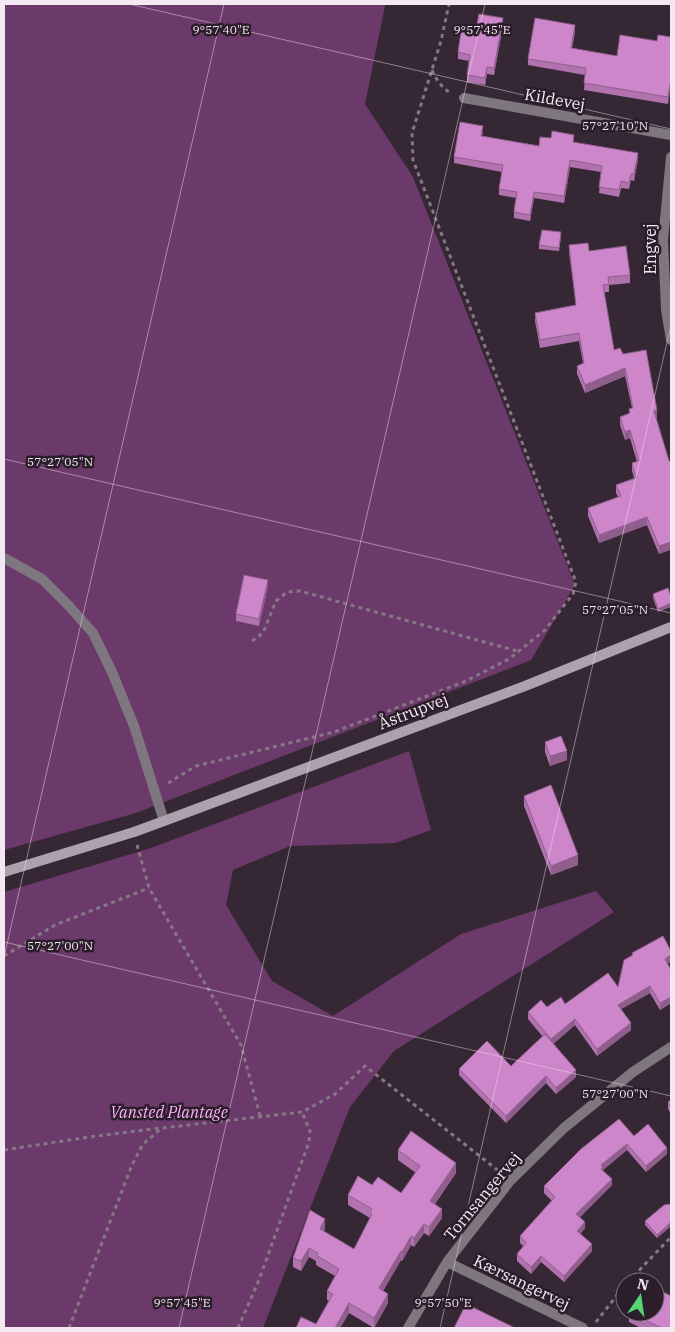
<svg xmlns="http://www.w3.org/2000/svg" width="675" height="1332" font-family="'IBM Plex Serif',serif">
	<rect width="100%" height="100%" fill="#362735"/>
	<!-- green -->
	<path fill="#6c3a6a" d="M 4,4 L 386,4 L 385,6 L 365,104 L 413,177 L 575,585 L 531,660 L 136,813 L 4,850 Z
		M 409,751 L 431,830 L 395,843 L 290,846 L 233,870 L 226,905 L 272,981 L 333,1016 L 461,934 L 596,891 L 614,912 L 394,1051 L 350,1107 L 263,1328 L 4,1328 L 4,892 L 151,848 Z"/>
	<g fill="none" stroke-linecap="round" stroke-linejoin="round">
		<!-- path -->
		<path stroke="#857784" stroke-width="3" stroke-dasharray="4 4" stroke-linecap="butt" d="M 432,70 C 437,81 442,88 452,94
			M 252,641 L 263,633 L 276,601 L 287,592 L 300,591 L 517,651
			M 168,783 L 196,766 L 334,732 L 466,681 L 509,659 L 545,630 L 573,594 L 576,582 L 413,160 L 412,133 L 441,41 L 449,4
			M 137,845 L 149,888 L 241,1045 L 260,1116
			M 4,956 L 55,925 L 149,888
			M 4,1150 L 89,1137 L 161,1128
			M 628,1282 L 671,1237
			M 596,1322 L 625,1285
			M 69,1328 L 132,1165 L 143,1144 L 162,1128 L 302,1112 L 335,1094 L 365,1066 L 500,1172
			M 238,1328 L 259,1280 L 309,1142 L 310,1131 L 302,1112"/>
		<!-- lane -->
		<path stroke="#7f777f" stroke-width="10" d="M 4,558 L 42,579 L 69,606 L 93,633 L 112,672 L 134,726 L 164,821"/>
		<!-- street -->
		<path stroke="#7f777f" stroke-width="10" d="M 464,98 L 671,135
			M 671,157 L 663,240 L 666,310 L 671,340
			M 447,1262 L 583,1328
			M 408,1328 L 447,1262 L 510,1181 L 564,1128 L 633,1072 L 671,1047"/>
		<!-- secondary -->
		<path stroke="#aea1ad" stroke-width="10" d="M 4,872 L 134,832 L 164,821 L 525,686 L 671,627"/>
	</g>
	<!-- wall -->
	<path fill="#b073ad" d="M 503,25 L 494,75 L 487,74 L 485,85 L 467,82 L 467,75 L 469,61 L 458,59 L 458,52 L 475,35 Z
		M 575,32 L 572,48 L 617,56 L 657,41 L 671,37 L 668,104 L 584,90 L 585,75 L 528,65 L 528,59 Z
		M 483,132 L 482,136 L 539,146 L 574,142 L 638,159 L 634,181 L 631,180 L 629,189 L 621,188 L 619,197 L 599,193 L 601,172 L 570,167 L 564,203 L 534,198 L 530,221 L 514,218 L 514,212 L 516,198 L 499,195 L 499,189 L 502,172 L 454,163 L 454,157 Z
		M 561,236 L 559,251 L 539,249 L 539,245 Z
		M 569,245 L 589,251 L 630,275 L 630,283 L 609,285 L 609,292 L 604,292 L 614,350 L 623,354 L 657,418 L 656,418 L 669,461 L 659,554 L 647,525 L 599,543 L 588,516 L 588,508 L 618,497 L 616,493 L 616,485 L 634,478 L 632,471 L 632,463 L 637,462 L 630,438 L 625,440 L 620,425 L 620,417 L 629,414 L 629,409 L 632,408 L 625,376 L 585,393 L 577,374 L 577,366 L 583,363 L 579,341 L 540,348 L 535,321 L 535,313 L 576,305 L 569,253 Z
		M 268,586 L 259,626 L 236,621 L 236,614 Z
		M 668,588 L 658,612 L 653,598 L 653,594 Z
		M 545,742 L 567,760 L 550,766 L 545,752 Z
		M 524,796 L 578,865 L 551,875 L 524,806 Z
		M 632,953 L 667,964 L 671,970 L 671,1003 L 660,1010 L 650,993 L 621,1009 L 631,1030 L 597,1056 L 575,1025 L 553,1044 L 576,1077 L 556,1094 L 546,1083 L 506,1123 L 459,1075 L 459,1069 L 511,1066 L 543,1037 L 528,1019 L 528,1012 L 547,1007 L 565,1004 L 618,987 L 632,956 Z
		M 671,1077 L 671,1087 L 670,1084 L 670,1078 Z
		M 671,1100 L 671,1114 L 668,1109 L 668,1102 Z
		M 634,1136 L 667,1154 L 646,1172 L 627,1150 L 603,1170 L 612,1185 L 580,1217 L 585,1228 L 580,1234 L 592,1251 L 564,1282 L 541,1262 L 531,1274 L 517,1261 L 517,1254 L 523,1246 L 520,1243 L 520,1236 L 552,1201 L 544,1193 L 544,1186 Z
		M 398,1150 L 456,1173 L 435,1204 L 442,1218 L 429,1236 L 424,1233 L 414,1247 L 411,1245 L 402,1261 L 401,1260 L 383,1291 L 388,1303 L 374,1328 L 349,1313 L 340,1328 L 296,1328 L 316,1324 L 329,1301 L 327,1300 L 327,1291 L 335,1276 L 316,1265 L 316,1261 L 309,1257 L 301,1271 L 293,1267 L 293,1258 L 325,1229 L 324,1231 L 354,1249 L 370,1218 L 348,1205 L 348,1195 L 372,1185 L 401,1193 L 416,1173 L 398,1160 Z
		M 671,1204 L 671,1226 L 657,1238 L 645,1225 L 645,1221 Z
		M 629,1315 L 671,1328 L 641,1328 L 629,1322 Z"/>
	<!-- shaded-wall -->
	<path fill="#905e8d" d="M 503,18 L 503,25 L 494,75 L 494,68 Z
		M 575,25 L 575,32 L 571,54 L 571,48 Z
		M 487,67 L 487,74 L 485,85 L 485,78 Z
		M 671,79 L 671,85 L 668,104 L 668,97 Z
		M 638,153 L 638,159 L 634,181 L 634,174 Z
		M 570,160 L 570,167 L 564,203 L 564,196 Z
		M 534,192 L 534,198 L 530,221 L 530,215 Z
		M 625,368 L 625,376 L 585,393 L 585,385 Z
		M 657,410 L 657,418 L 654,418 L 654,411 Z
		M 630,430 L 630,438 L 625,440 L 625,432 Z
		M 647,517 L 647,525 L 599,543 L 599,535 Z
		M 671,542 L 671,550 L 659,554 L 659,546 Z
		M 268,580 L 268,586 L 259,626 L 259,619 Z
		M 671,603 L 671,607 L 658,612 L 658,609 Z
		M 567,751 L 567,760 L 550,766 L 550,756 Z
		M 578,855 L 578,865 L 551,875 L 551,866 Z
		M 671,955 L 671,962 L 665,965 L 665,959 Z
		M 650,986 L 650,993 L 618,1011 L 618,1005 Z
		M 671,997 L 671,1003 L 660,1010 L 660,1003 Z
		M 575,1019 L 575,1025 L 551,1046 L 551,1039 Z
		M 631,1023 L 631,1030 L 597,1056 L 597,1049 Z
		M 576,1070 L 576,1077 L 556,1094 L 556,1088 Z
		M 546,1076 L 546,1083 L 506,1123 L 506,1116 Z
		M 627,1144 L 627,1150 L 603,1170 L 601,1175 L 601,1165 Z
		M 667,1148 L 667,1154 L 646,1172 L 646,1166 Z
		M 456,1163 L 456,1173 L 430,1210 L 430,1201 Z
		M 612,1179 L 612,1185 L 576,1221 L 576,1214 Z
		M 442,1209 L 442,1218 L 429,1236 L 429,1227 Z
		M 325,1219 L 325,1229 L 320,1238 L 320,1229 Z
		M 585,1222 L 585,1228 L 577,1238 L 577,1231 Z
		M 671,1222 L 671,1226 L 657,1238 L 657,1235 Z
		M 424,1224 L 424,1233 L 414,1247 L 414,1238 Z
		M 411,1236 L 411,1245 L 402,1261 L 402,1252 Z
		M 592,1244 L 592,1251 L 564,1282 L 564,1276 Z
		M 309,1248 L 309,1257 L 301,1271 L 301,1261 Z
		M 401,1251 L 401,1260 L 379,1298 L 379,1288 Z
		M 541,1256 L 541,1262 L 531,1274 L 531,1267 Z
		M 388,1294 L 388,1303 L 374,1328 L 374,1318 Z
		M 349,1303 L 349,1313 L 340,1328 L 335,1328 Z"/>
	<!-- building -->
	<path fill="#cd86c9" stroke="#905e8d" d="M 479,14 L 503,18 L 494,68 L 487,67 L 485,78 L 467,75 L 470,55 L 458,52 L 461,32 L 475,35 Z
		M 535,18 L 575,25 L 571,48 L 617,56 L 620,35 L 657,41 L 658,35 L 671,37 L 671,79 L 668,97 L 584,83 L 586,68 L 528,59 Z
		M 460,122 L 483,126 L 481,136 L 539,146 L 540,137 L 551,138 L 552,131 L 574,135 L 573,142 L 638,153 L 634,174 L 631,174 L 629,183 L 621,181 L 619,190 L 599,187 L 602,166 L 570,160 L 564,196 L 534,192 L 530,215 L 514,212 L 517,192 L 499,189 L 503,165 L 454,157 Z
		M 542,230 L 561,232 L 559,248 L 539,245 Z
		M 588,243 L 589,251 L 626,246 L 630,275 L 608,277 L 609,284 L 603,285 L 614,350 L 620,348 L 623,354 L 646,350 L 657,410 L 654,411 L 669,461 L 671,460 L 671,542 L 659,546 L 647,517 L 599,535 L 588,508 L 621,496 L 616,485 L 636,478 L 632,463 L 639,461 L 630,430 L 625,432 L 620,417 L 630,413 L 629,409 L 633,408 L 625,368 L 585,385 L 577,366 L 584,363 L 579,333 L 540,340 L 535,313 L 576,305 L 569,245 Z
		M 244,575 L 268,580 L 259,619 L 236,614 Z
		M 668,588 L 671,597 L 671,603 L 658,609 L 653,594 Z
		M 561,736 L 567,751 L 550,756 L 545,742 Z
		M 551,785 L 578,855 L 551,866 L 524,796 Z
		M 663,936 L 671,951 L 671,955 L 665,959 L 671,970 L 671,997 L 660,1003 L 650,986 L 618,1005 L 631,1023 L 597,1049 L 575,1019 L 551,1039 L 528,1012 L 541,1000 L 547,1007 L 561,997 L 565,1004 L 608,973 L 618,987 L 624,960 L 633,955 L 632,953 Z
		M 545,1034 L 576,1070 L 556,1088 L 546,1076 L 506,1116 L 459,1069 L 487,1041 L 511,1066 Z
		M 671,1100 L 671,1107 L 668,1102 Z
		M 619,1119 L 634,1136 L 648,1124 L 667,1148 L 646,1166 L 627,1144 L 601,1165 L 603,1167 L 601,1169 L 612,1179 L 576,1214 L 585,1222 L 577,1231 L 592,1244 L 564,1276 L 541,1256 L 531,1267 L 517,1254 L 526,1243 L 520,1236 L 555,1197 L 544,1186 L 581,1149 Z
		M 411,1131 L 456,1163 L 430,1201 L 442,1209 L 429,1227 L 424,1224 L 414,1238 L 411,1236 L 402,1252 L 401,1251 L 379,1288 L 388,1294 L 374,1318 L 349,1303 L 335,1328 L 296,1328 L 301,1317 L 316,1324 L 333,1294 L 327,1291 L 339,1269 L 316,1255 L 318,1253 L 309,1248 L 301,1261 L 293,1258 L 310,1210 L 325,1219 L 320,1229 L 354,1249 L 372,1214 L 370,1212 L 372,1209 L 348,1195 L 358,1176 L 372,1185 L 378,1177 L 401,1193 L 420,1166 L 398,1150 Z
		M 671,1204 L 671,1222 L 657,1235 L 645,1221 L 664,1205 Z
		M 659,1290 L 671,1296 L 671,1328 L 662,1328 L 647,1321 L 645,1324 L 629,1315 L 630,1312 L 655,1312 L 655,1298 Z
		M 466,1304 L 515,1328 L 454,1328 Z"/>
	<!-- ticks -->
	<path fill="none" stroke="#f4e9f3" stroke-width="1" stroke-opacity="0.45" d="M 129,4 L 671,129M 4,459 L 671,613M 4,942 L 671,1096M 4,957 L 224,4M 179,1328 L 485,4M 440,1328 L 671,325"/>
	<g text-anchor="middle" stroke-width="5" stroke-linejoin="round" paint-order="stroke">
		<!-- street labels -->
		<g font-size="16" fill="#f4e9f3" stroke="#2c1d2b">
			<text transform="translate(555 99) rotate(10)" y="6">Kildevej</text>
			<text transform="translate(650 249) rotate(-90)" y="6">Engvej</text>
			<text transform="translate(413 711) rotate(-21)" y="6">Åstrupvej</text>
			<text transform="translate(482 1196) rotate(-50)" y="6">Tornsangervej</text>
			<text transform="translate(522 1282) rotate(26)" y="6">Kærsangervej</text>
		</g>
		<!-- park labels -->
		<g font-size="16" font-style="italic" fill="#fab1f6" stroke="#2c1d2b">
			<text x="169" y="1118">Vansted Plantage</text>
		</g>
	</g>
	<g font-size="12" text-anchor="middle" fill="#f4e9f3" stroke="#2c1d2b" stroke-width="5" stroke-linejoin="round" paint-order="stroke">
		<text x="221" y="34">9°57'40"E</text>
		<text x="482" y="34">9°57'45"E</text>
		<text x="615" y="130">57°27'10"N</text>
		<text x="60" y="466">57°27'05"N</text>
		<text x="615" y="614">57°27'05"N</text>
		<text x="60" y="950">57°27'00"N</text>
		<text x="615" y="1098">57°27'00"N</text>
		<text x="182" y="1307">9°57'45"E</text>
		<text x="443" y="1307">9°57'50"E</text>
	</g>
	<!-- border -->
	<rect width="675" height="1332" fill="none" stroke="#f4e9f3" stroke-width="10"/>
	<!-- north arrow -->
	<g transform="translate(640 1297) rotate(13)"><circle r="24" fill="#2c1d2b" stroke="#7c6f7b"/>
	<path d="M0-4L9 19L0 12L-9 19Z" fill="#53d673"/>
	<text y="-8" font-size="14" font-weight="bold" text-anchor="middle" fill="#f4e9f3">N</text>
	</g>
</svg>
